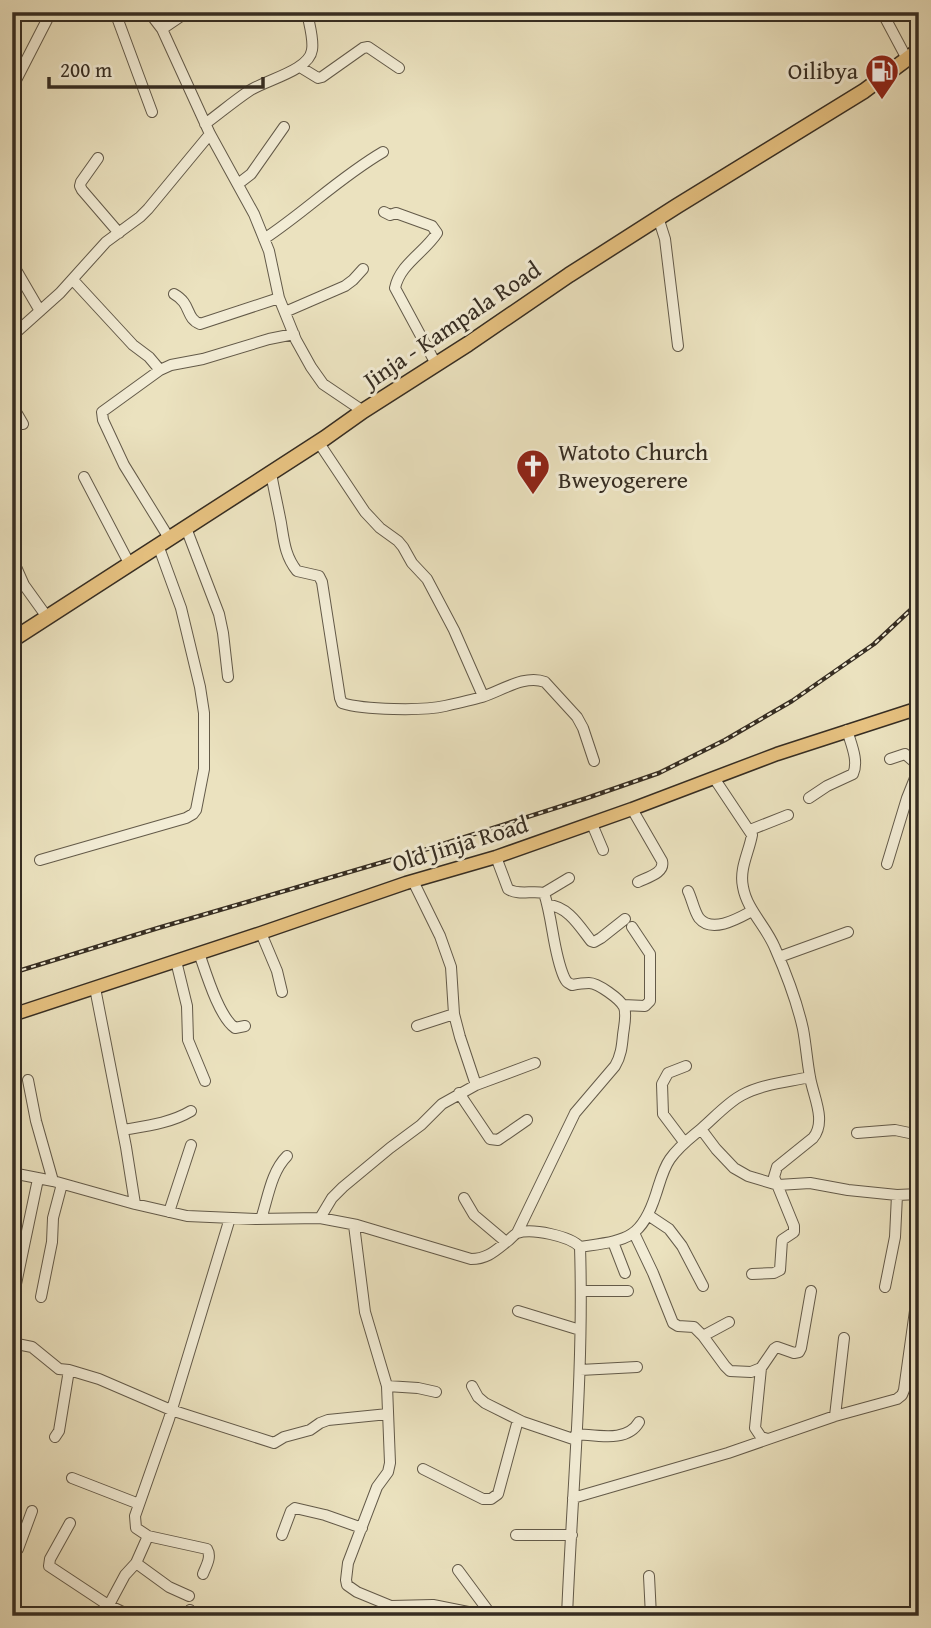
<svg xmlns="http://www.w3.org/2000/svg" width="931" height="1628" font-family="'Gentium Book Plus',serif">
	<rect width="100%" height="100%" fill="#ebe2bf"/>
	<filter id="stains"><feTurbulence type="fractalNoise" baseFrequency=".00286" numOctaves="4"/><feColorMatrix values="0 0 0 0 .2 0 0 0 0 .09 0 0 0 0 .02 0 0 0 .5 -.17"/></filter>
	<radialGradient id="worn" r=".72"><stop offset=".6" stop-color="#630" stop-opacity="0"/><stop offset="1" stop-color="#630" stop-opacity=".3"/></radialGradient>
	<g fill="none" stroke-linecap="round" stroke-linejoin="round">
		<!-- minor casing -->
		<g stroke="#635a49" stroke-width="12">
			<path id="minor" d="M 115,12 L 152,112
				M 149,12 L 162,29 L 210,134 L 254,214 L 269,251 L 279,298 L 296,340 L 311,367 L 323,384 L 363,411
				M 882,12 L 907,59
				M 162,29 L 187,12
				M 300,67 L 318,78 L 322,77 L 363,48 L 368,47 L 399,68
				M 12,88 L 51,12
				M 205,124 C 220,113 234,101 249,91 C 265,80 309,71 312,50 C 314,39 309,24 307,12
				M 98,158 L 81,182 L 80,186 L 82,190 L 119,233
				M 238,184 L 251,174 L 284,127
				M 384,212 L 390,215 L 396,213 L 432,226 L 437,233 C 424,253 400,264 395,288 L 436,364
				M 658,217 L 665,239 L 678,346
				M 264,239 C 305,212 340,177 383,152
				M 12,263 L 40,311
				M 73,280 L 133,345 L 149,357 L 160,370
				M 174,294 C 192,304 185,318 200,324 L 279,298
				M 285,312 L 345,286 L 353,280 L 363,269
				M 12,336 L 60,293 L 106,242 L 140,217 L 148,209 L 210,134
				M 12,405 L 23,424
				M 319,443 L 365,512 L 380,528 L 398,541 L 403,547 L 412,563 L 427,579 L 454,630 L 483,696
				M 271,473 C 274,490 278,507 281,523 C 284,541 285,556 297,571 L 319,576 L 322,582 L 340,698 L 342,703 C 364,710 423,711 445,706 C 458,703 471,700 482,697 C 501,691 525,674 545,682 L 577,717 L 583,728 L 594,761
				M 84,477 L 129,563
				M 186,528 L 219,614 L 223,633 L 228,677
				M 169,538 L 124,465 L 103,420 L 102,412 L 160,370 L 171,365 L 203,359 L 269,339 L 294,334
				M 12,558 L 24,585 L 47,617
				M 911,711 L 919,726
				M 890,759 L 905,754 L 919,766
				M 714,778 L 752,835 C 749,852 739,869 743,887 C 747,910 766,926 775,948 C 786,973 797,1002 803,1029 C 806,1045 807,1061 810,1077 C 813,1096 827,1121 813,1138 L 777,1167 L 774,1177 L 794,1226 L 794,1232 L 782,1240 L 780,1270 L 774,1273 L 752,1274
				M 809,798 L 827,786 L 853,774 C 859,761 851,744 847,730
				M 632,809 L 662,861 C 665,873 648,877 638,882
				M 592,824 L 603,850
				M 750,830 L 788,815
				M 496,857 L 508,889 C 519,896 532,890 544,893 C 553,920 553,952 564,977 C 567,983 567,982 572,985 C 577,984 583,983 589,983 C 598,983 620,999 624,1007 C 627,1015 624,1026 623,1035 C 622,1046 621,1056 615,1066 L 575,1113 L 517,1233
				M 40,860 L 186,818 L 193,814 L 196,810 L 204,769 L 204,713 L 200,687 L 181,608 L 158,545
				M 887,864 L 907,798 L 919,768
				M 413,881 L 440,936 L 451,967 L 454,1014 L 460,1037 L 476,1085
				M 688,891 C 692,899 694,911 699,918 C 712,934 739,918 752,911
				M 544,893 L 569,878
				M 548,905 C 568,906 580,927 591,941 L 594,942 L 601,938 L 625,919
				M 261,933 L 277,971 L 282,992
				M 199,953 C 206,973 219,1017 235,1028 L 245,1026
				M 779,957 L 848,932
				M 176,961 L 187,1006 L 188,1040 L 205,1081
				M 95,988 L 126,1147 L 135,1204
				M 623,1005 L 645,1006 L 650,1001 L 650,954 L 632,927
				M 417,1026 L 454,1014
				M 28,1080 L 36,1121 L 53,1181
				M 459,1093 L 490,1139 L 498,1140 L 527,1120
				M 701,1129 L 716,1149 L 734,1168 L 748,1176 L 778,1185 L 810,1183 L 848,1190 L 897,1195 L 919,1194
				M 123,1130 C 146,1126 171,1123 191,1111
				M 857,1133 L 895,1130 L 919,1135
				M 684,1142 L 663,1114 L 662,1084 L 668,1073 L 686,1066
				M 12,1173 L 53,1181 L 135,1204 L 187,1216 L 256,1219 L 320,1218 L 357,1225 L 471,1259 C 488,1259 496,1250 509,1240 C 510,1239 516,1233 517,1233 C 532,1228 570,1236 580,1247 C 584,1370 572,1493 567,1616
				M 464,1198 L 474,1215 L 506,1242
				M 169,1212 L 191,1145
				M 648,1215 L 669,1229 L 682,1246 L 703,1286
				M 320,1218 L 332,1198 L 343,1187 L 390,1148 L 421,1125 L 442,1104 L 476,1085 L 535,1063
				M 261,1219 C 268,1198 271,1172 287,1156
				M 354,1225 L 365,1312 L 387,1386 L 390,1463 L 388,1472 L 377,1487 L 348,1563 L 346,1580 L 347,1585 L 357,1592 L 391,1606 L 433,1605 L 488,1616
				M 634,1233 L 653,1273 L 673,1323 L 678,1326 L 694,1327 L 703,1336 L 725,1366 L 730,1371 L 751,1372 L 761,1368 L 774,1349 L 777,1347 L 794,1353 L 799,1352 L 801,1348 L 811,1291
				M 613,1242 L 625,1273
				M 580,1247 C 625,1240 641,1241 656,1194 C 660,1182 663,1169 670,1159 C 679,1146 689,1139 701,1129 C 714,1118 727,1103 742,1095 C 762,1084 788,1082 810,1077
				M 885,1287 L 895,1237 L 897,1195
				M 581,1291 L 628,1291
				M 41,1297 L 52,1242 L 53,1218 L 62,1184
				M 12,1303 L 38,1179
				M 518,1311 L 580,1330
				M 703,1336 L 729,1322
				M 12,1343 L 32,1347 L 59,1369 L 69,1370 L 99,1379 L 171,1410 L 274,1443 L 284,1437 L 310,1430 L 320,1423 L 328,1420 L 388,1414
				M 761,1368 L 755,1428 L 761,1437 L 768,1439
				M 580,1370 L 637,1367
				M 387,1386 L 418,1388 L 436,1392
				M 472,1386 L 478,1397 L 485,1403 L 523,1422 L 576,1440
				M 835,1416 L 844,1338
				M 576,1434 C 597,1435 627,1443 639,1422
				M 55,1437 L 59,1431 L 69,1370
				M 423,1469 L 483,1499 L 491,1499 L 498,1494 L 518,1420
				M 72,1478 L 139,1504
				M 573,1498 L 728,1453 L 835,1416 L 897,1399 L 902,1395 L 904,1390 L 919,1282
				M 70,1523 L 50,1559 L 49,1566 L 108,1605 L 131,1616
				M 282,1535 L 291,1511 L 295,1508 L 325,1515 L 362,1528
				M 516,1535 L 572,1535
				M 148,1536 L 207,1549 C 212,1557 206,1566 203,1574
				M 12,1553 L 18,1549 L 32,1511
				M 136,1563 L 169,1587 L 189,1596
				M 458,1570 L 492,1616
				M 649,1576 L 651,1616
				M 103,1616 L 125,1575 L 136,1563 L 148,1536 L 136,1528 L 135,1516 L 169,1419 L 230,1218
				M 186,1616 L 190,1610"/>
		</g>
		<!-- major casing -->
		<g stroke="#362d22" stroke-width="15">
			<path id="major" d="M 12,1015 L 261,933 L 406,883 L 496,857 L 632,809 L 777,754 L 919,708"/>
		</g>
		<!-- highway casing -->
		<g stroke="#362d22" stroke-width="17">
			<path id="highway" d="M 12,640 L 325,438 L 363,411 L 468,344 L 569,275 L 677,206 L 864,91 L 919,50"/>
		</g>
		<!-- minor -->
		<use href="#minor" stroke="#f2ecd5" stroke-width="10"/>
		<!-- major -->
		<use href="#major" stroke="#e6c180" stroke-width="12"/>
		<!-- highway -->
		<use href="#highway" stroke="#e6c180" stroke-width="14"/>
		<!-- rail casing -->
		<g stroke="#362d22" stroke-width="4.5">
			<path id="rail" d="M 12,973 L 158,928 L 421,851 L 587,798 L 659,773 L 725,740 L 792,701 L 874,644 L 919,602"/>
		</g>
		<!-- rail -->
		<use href="#rail" stroke="#f2ecd5" stroke-width="2" stroke-dasharray="5" stroke-linecap="butt"/>
	</g>
	<!-- icons -->
	<defs>
		<g id="fuel-pin" transform="scale(1.75)"><path d="M0 17L-7.5 6A9.5 9.5 0 1 1 7.5 6Z" fill="#8f2418" stroke="#f2ecd5"/><path d="M-5.5-6h7V0h2V4h1.3V-2.5L3-4.5l.8-.8L6-3V5H2.5V1h-1V6h-7ZM-4.2-4.7v3.2H.2V-4.7Z" fill="#fff"/></g>
		<g id="church-pin" transform="scale(1.75)"><path d="M0 17L-7.5 6A9.5 9.5 0 1 1 7.5 6Z" fill="#8f2418" stroke="#f2ecd5"/><path d="M-1.2-6h2.4v3.5h3.3v2.4h-3.3V6h-2.4V-.1h-3.3v-2.4h3.3Z" fill="#fff"/></g>
	</defs>
	<g fill-rule="evenodd">
		<use href="#fuel-pin" x="882" y="71"/>
		<use href="#church-pin" x="533" y="466"/>
	</g>
	<g text-anchor="middle" stroke-width="6" stroke-linejoin="round" paint-order="stroke">
		<!-- poi labels -->
		<g font-size="24" fill="#362d22" stroke="#f2ecd5" text-anchor="end">
			<text x="858" y="79">Oilibya</text>
			<text x="558" y="460" text-anchor="start">Watoto Church<tspan x="558" dy="28">Bweyogerere</tspan></text>
		</g>
		<!-- street labels -->
		<g font-size="24" fill="#362d22" stroke="#f2ecd5">
			<text transform="translate(452 325) rotate(-34)" y="8">Jinja - Kampala Road</text>
			<text transform="translate(460 844) rotate(-17)" y="8">Old Jinja Road</text>
		</g>
	</g>
	<!-- margin -->
	<rect width="931" height="1628" fill="none" stroke="#ebe2bf" stroke-width="42"/>
	<rect x="14" y="14" width="903" height="1600" fill="none" stroke="#362d22" stroke-width="3.5"/>
	<rect x="21" y="21" width="889" height="1586" fill="none" stroke="#362d22" stroke-width="2"/>
	<!-- scale -->
	<path d="M49 77v10h214v-10" fill="none" stroke="#362d22" stroke-width="3.5"/>
	<text x="60" y="77" font-size="21" fill="#362d22" stroke="#f2ecd5" stroke-width="5" paint-order="stroke">200 m</text>
	<rect width="100%" height="100%" filter="url(#stains)"/>
	<rect width="100%" height="100%" fill="url(#worn)"/>
</svg>
